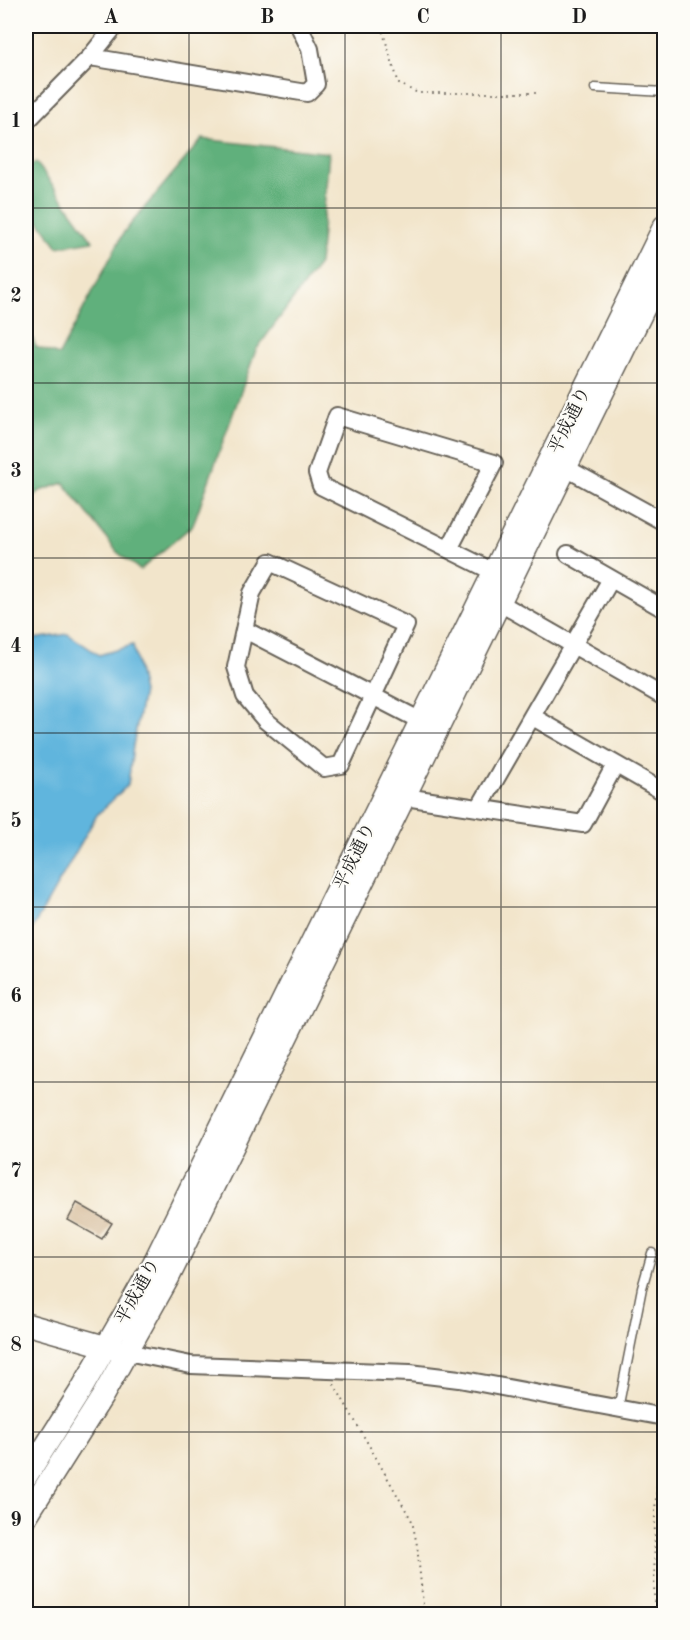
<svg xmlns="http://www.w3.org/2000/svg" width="690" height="1640" font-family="'Old Standard TT','Noto Serif JP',serif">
	<rect width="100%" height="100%" fill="#fdfcf7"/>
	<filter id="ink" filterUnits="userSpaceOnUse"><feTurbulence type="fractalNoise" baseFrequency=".0167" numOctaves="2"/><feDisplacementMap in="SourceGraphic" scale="12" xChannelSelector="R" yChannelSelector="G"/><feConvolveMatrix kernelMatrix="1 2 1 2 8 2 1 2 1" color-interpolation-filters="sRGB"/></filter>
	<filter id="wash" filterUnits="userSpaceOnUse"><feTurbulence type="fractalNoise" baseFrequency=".008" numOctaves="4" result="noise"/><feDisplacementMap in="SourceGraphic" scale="24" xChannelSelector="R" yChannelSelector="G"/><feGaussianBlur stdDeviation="1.35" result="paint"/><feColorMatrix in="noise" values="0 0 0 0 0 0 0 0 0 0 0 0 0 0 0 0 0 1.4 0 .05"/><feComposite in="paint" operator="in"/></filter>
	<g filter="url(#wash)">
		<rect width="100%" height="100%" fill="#f2e5cb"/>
		<!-- forest -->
		<path fill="#60b07b" stroke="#3e664c" stroke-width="1.5" d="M 202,139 L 329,153 L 319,264 L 256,350 L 193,525 L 140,570 L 117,552 L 64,483 L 40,491 L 26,504 L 26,322 L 36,347 L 59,355 L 124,232 Z
			M 36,162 L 93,241 L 58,247 L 26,204 L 26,168 Z"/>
		<!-- water -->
		<path fill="#61b5dd" stroke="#3e687c" stroke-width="1.5" d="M 68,634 L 99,655 L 133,645 L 143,692 L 133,746 L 128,785 L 97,815 L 26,940 L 26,640 Z"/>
		<g id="blocks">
			<!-- building -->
			<path fill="#ceaf87" d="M 26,1026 L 32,1026 L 27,1072 L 26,1072 Z
				M 77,1203 L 112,1223 L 102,1239 L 68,1220 Z"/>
		</g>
	</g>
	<g filter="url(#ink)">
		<use href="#blocks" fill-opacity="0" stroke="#676259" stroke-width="1.5"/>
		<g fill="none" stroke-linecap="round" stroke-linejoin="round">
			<!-- service casing -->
			<g stroke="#676259" stroke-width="11">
				<path id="service" d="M 595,88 L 664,92
					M 618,1409 L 642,1288 L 652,1253"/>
			</g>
			<!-- minor casing -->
			<g stroke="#676259" stroke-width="20">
				<path id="minor" d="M 90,57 L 307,93 L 316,84 L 310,49 L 299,26
					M 26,122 L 90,57 L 115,26
					M 566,468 L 664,522
					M 449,549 L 494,463 L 337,416 L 317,473 L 321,486 L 494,572
					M 568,554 L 664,609
					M 270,562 L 406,625 L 341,765 L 324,768 L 265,720 L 245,696 L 236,667 L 252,593 Z
					M 500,603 L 664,697
					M 245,630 L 421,721
					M 533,717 L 664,792
					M 405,797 L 583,824 L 615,765
					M 479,808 L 611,579
					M 127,1352 L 191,1365 L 410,1373 L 459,1379 L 664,1417"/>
			</g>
			<!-- tertiary casing -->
			<g stroke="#676259" stroke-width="24">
				<path id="tertiary" d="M 26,1324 L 118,1350
					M 26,1477 L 81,1390 L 151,1268 L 664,226
					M 26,1517 L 102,1397 L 169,1277 L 664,268"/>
			</g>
			<!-- path -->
			<path stroke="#676259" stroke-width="2" stroke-dasharray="1.5 4.5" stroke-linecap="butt" d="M 381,26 L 399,84 L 418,93 L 538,93
				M 334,1384 L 412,1521 L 417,1545 L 424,1614
				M 654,1614 L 655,1511 L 661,1432"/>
			<!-- service -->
			<use href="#service" stroke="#fff" stroke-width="8"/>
			<!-- minor -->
			<use href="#minor" stroke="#fff" stroke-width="16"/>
			<!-- tertiary -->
			<use href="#tertiary" stroke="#fff" stroke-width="21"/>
		</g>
	</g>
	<!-- grid -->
	<path fill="none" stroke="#1c1c1c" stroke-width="1.5" stroke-opacity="0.55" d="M 189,26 L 189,1614M 345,26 L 345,1614M 501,26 L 501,1614M 26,208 L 664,208M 26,383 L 664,383M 26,558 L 664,558M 26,733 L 664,733M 26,907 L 664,907M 26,1082 L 664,1082M 26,1257 L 664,1257M 26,1432 L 664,1432"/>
	<g text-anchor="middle" stroke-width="4.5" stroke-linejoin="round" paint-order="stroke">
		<!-- street labels -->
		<g font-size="18" fill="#1c1c1c" stroke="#fdfcf7">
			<text transform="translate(569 420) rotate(-64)" y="6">平成通り</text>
			<text transform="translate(354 856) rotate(-64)" y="6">平成通り</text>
			<text transform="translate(137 1291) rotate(-61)" y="6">平成通り</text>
		</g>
	</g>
	<!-- margin -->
	<rect width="690" height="1640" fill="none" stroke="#fdfcf7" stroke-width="66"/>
	<rect x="33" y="33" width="624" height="1574" fill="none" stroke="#1c1c1c" stroke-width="2"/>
	<g font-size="20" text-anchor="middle" font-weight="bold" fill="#1c1c1c">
		<text x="111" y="23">A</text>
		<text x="267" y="23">B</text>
		<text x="423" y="23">C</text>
		<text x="579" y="23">D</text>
		<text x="16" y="127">1</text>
		<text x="16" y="302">2</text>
		<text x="16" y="477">3</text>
		<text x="16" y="652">4</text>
		<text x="16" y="827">5</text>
		<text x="16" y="1002">6</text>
		<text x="16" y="1177">7</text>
		<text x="16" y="1351">8</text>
		<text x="16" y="1526">9</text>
	</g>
</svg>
